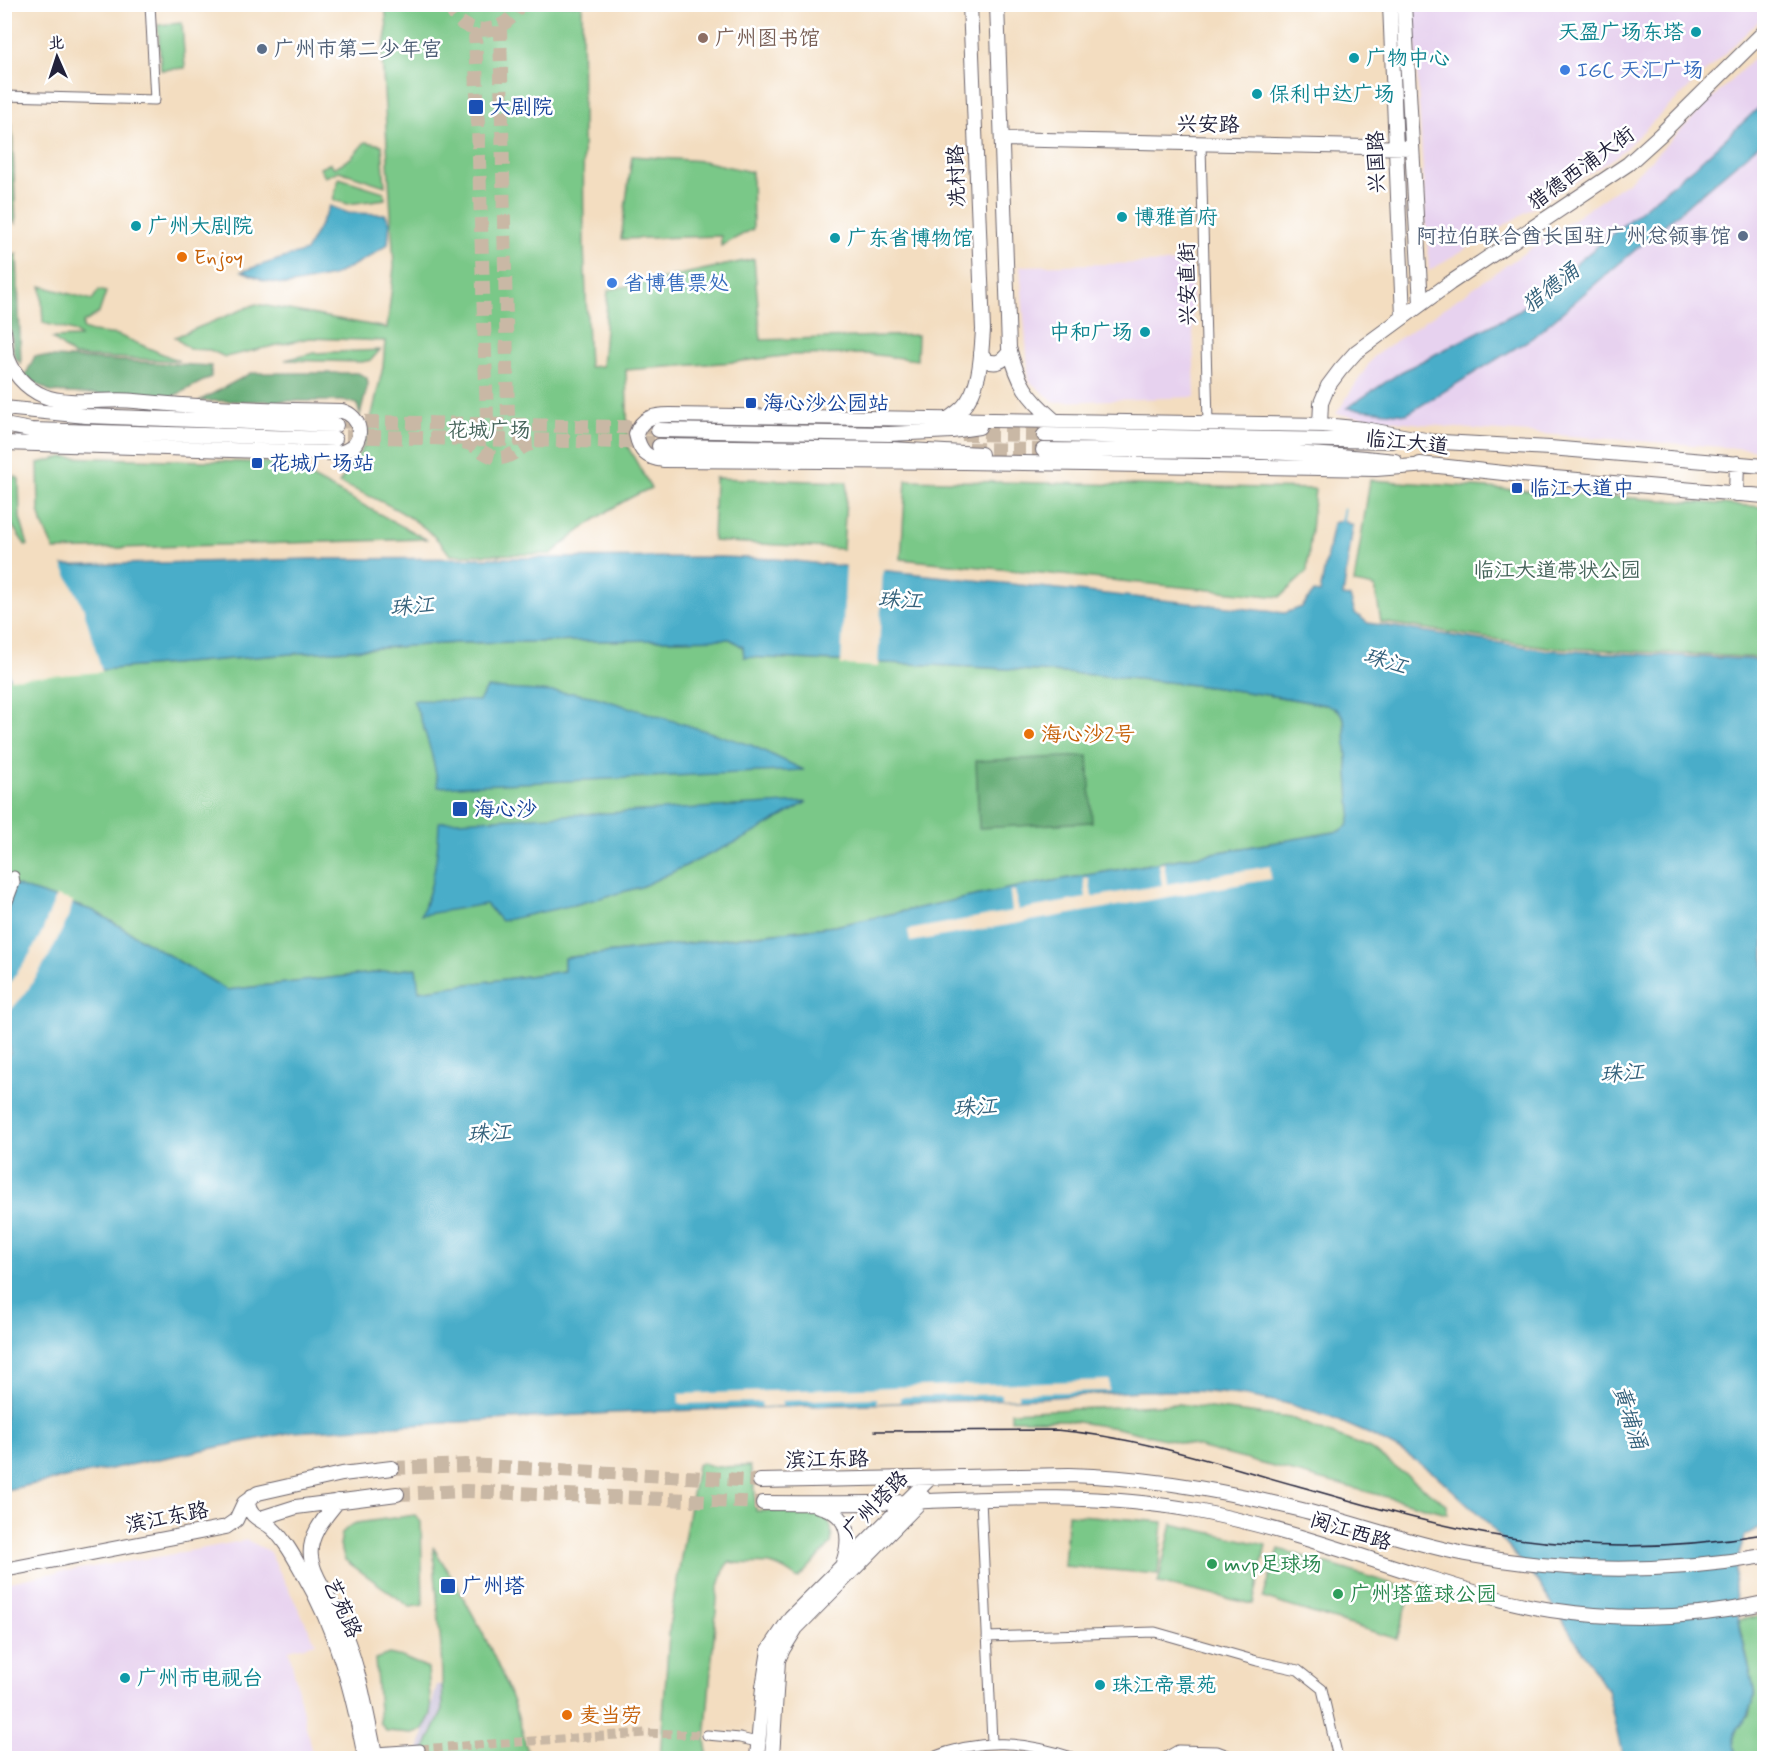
<svg xmlns="http://www.w3.org/2000/svg" width="1769" height="1763" font-family="Mynerve,'LXGW WenKai TC',sans-serif">
	<rect width="100%" height="100%" fill="#fff"/>
	<filter id="ink" filterUnits="userSpaceOnUse"><feTurbulence type="fractalNoise" baseFrequency=".0167" numOctaves="2"/><feDisplacementMap in="SourceGraphic" scale="12" xChannelSelector="R" yChannelSelector="G"/><feConvolveMatrix kernelMatrix="1 2 1 2 8 2 1 2 1" color-interpolation-filters="sRGB"/></filter>
	<filter id="wash" filterUnits="userSpaceOnUse"><feTurbulence type="fractalNoise" baseFrequency=".008" numOctaves="4" result="noise"/><feDisplacementMap in="SourceGraphic" scale="24" xChannelSelector="R" yChannelSelector="G"/><feGaussianBlur stdDeviation="1.35" result="paint"/><feColorMatrix in="noise" values="0 0 0 0 0 0 0 0 0 0 0 0 0 0 0 0 0 1.4 0 .05"/><feComposite in="paint" operator="in"/></filter>
	<g filter="url(#wash)">
		<rect width="100%" height="100%" fill="#f3ddc0"/>
		<!-- built -->
		<path fill="#e7d2ef" d="M 1764,4 L 1764,16 L 1616,157 L 1429,271 L 1413,5 Z
			M 1764,48 L 1764,450 L 1458,428 L 1336,414 L 1374,356 L 1629,181 Z
			M 1191,262 L 1195,397 L 1055,402 L 1029,381 L 1020,266 Z
			M 247,1540 L 269,1551 L 316,1643 L 289,1650 L 313,1758 L 5,1758 L 5,1583 L 53,1573 L 163,1556 Z"/>
		<!-- industrial -->
		<path fill="#c8bfd8" d="M 467,1683 L 471,1758 L 417,1758 L 437,1685 Z"/>
		<!-- green -->
		<path fill="#7ac888" stroke="#4e7562" stroke-width="1.5" d="M 385,4 L 582,5 L 584,245 L 589,367 L 602,366 L 608,290 L 754,259 L 761,340 L 918,335 L 917,360 L 868,354 L 792,355 L 735,362 L 626,370 L 628,447 L 651,488 C 613,504 582,528 551,554 L 450,555 C 425,518 379,500 339,483 L 365,445 L 383,367 L 385,341 L 309,338 L 225,357 L 210,350 L 189,349 L 175,337 L 256,304 L 387,328 L 394,266 L 382,56 L 387,29 Z
			M 182,23 L 185,68 L 161,70 L 158,25 Z
			M 365,142 L 382,145 L 385,186 L 339,171 L 325,177 L 320,168 L 331,163 L 334,168 L 351,158 Z
			M 632,156 L 703,161 L 752,172 L 753,229 L 721,246 L 721,236 L 621,239 Z
			M 339,178 L 384,192 L 385,199 L 348,204 L 333,200 Z
			M 41,286 L 92,300 L 99,290 L 106,292 L 99,313 L 83,323 L 83,329 L 92,332 L 118,335 L 179,361 L 74,356 L 52,338 L 80,337 L 73,331 L 43,323 Z
			M 380,350 L 371,360 L 362,362 L 285,360 L 314,353 Z
			M 63,457 L 285,463 L 426,539 L 54,550 L 43,526 L 39,510 L 38,463 Z
			M 15,476 L 19,479 L 20,518 L 28,545 L 26,546 L 5,515 L 5,487 Z
			M 715,478 L 847,482 L 843,549 L 713,541 Z
			M 906,480 L 1315,489 L 1307,572 L 1280,597 L 901,559 Z
			M 1370,480 L 1764,507 L 1764,658 L 1547,647 L 1381,622 L 1375,587 L 1354,583 Z
			M 730,639 L 743,647 L 744,657 C 940,666 1138,669 1331,706 L 1339,711 L 1344,718 L 1351,814 L 1349,825 L 1340,831 L 1007,889 L 835,926 L 564,958 L 564,971 L 418,991 L 415,968 L 227,990 L 94,911 L 5,882 L 4,678 L 303,653 L 456,643 Z
			M 1178,1404 L 1291,1418 L 1370,1449 L 1447,1505 L 1447,1513 L 1191,1445 L 1116,1428 L 1065,1420 L 1011,1420 L 1011,1412 Z
			M 702,1463 L 716,1467 L 750,1466 L 755,1490 L 756,1511 C 774,1511 820,1506 830,1524 C 833,1530 831,1538 831,1544 L 798,1579 C 766,1554 761,1568 729,1562 L 725,1567 L 718,1589 L 705,1740 L 708,1758 L 660,1758 L 670,1621 L 697,1465 Z
			M 1068,1514 L 1163,1522 L 1158,1574 L 1064,1566 Z
			M 415,1515 L 421,1522 L 423,1605 L 410,1607 L 345,1560 L 340,1545 L 342,1533 L 348,1527 L 356,1523 Z
			M 1172,1524 L 1266,1545 L 1253,1604 L 1158,1583 Z
			M 433,1547 C 474,1612 513,1683 529,1758 L 423,1758 L 426,1746 L 443,1710 L 441,1648 Z
			M 1279,1549 L 1412,1590 L 1397,1639 L 1263,1598 Z
			M 1764,1615 L 1764,1758 L 1737,1758 L 1732,1743 L 1739,1724 L 1750,1714 L 1755,1694 L 1739,1620 Z
			M 389,1654 L 402,1657 L 428,1668 L 431,1714 L 423,1730 L 412,1733 L 386,1731 L 380,1723 L 375,1659 Z"/>
		<!-- forest -->
		<path fill="#63ac74" stroke="#426758" stroke-width="1.5" d="M 12,124 L 16,224 L 4,214 L 5,128 Z
			M 17,254 L 21,364 L 14,356 C 11,333 3,278 8,257 Z
			M 35,356 L 211,366 L 211,377 L 172,397 L 163,398 L 51,392 L 25,376 Z
			M 251,373 L 358,373 L 367,378 L 368,384 L 360,415 L 357,404 L 346,401 L 199,401 Z
			M 1088,756 L 1092,822 L 979,828 L 976,761 Z"/>
		<!-- water -->
		<path fill="#4aadc9" stroke="#366882" stroke-width="1.5" d="M 1764,103 L 1764,140 L 1532,338 L 1407,414 L 1347,408 L 1401,372 L 1517,312 L 1701,161 Z
			M 330,206 L 348,213 L 385,214 L 390,222 L 388,244 L 369,257 L 333,276 L 287,285 L 265,281 L 242,271 L 306,251 Z
			M 1343,520 L 1353,526 L 1343,596 L 1350,597 L 1355,613 L 1368,623 L 1546,650 L 1764,660 L 1764,1524 L 1745,1536 C 1742,1545 1738,1554 1737,1563 C 1731,1593 1740,1626 1746,1655 C 1749,1668 1755,1684 1754,1696 C 1751,1727 1725,1721 1737,1758 L 1623,1758 L 1607,1690 L 1539,1583 L 1486,1521 L 1436,1475 L 1403,1452 L 1369,1434 L 1329,1417 L 1285,1403 L 1241,1395 L 1196,1391 L 1140,1391 L 1039,1398 L 612,1413 L 293,1432 L 5,1490 L 4,1059 L 10,1053 L 9,1023 L 5,1017 L 9,1012 L 4,975 L 5,882 L 94,911 L 227,990 L 416,968 L 419,991 L 564,971 L 564,958 L 835,926 L 1007,889 L 1340,831 L 1348,825 L 1351,814 L 1344,718 L 1339,711 L 1331,706 C 1138,669 940,666 744,657 L 743,647 L 730,639 L 456,643 L 303,653 L 5,678 L 5,567 L 310,559 L 720,557 L 776,559 L 1285,613 L 1302,607 L 1314,592 L 1320,593 L 1333,523 Z
			M 487,688 L 573,693 L 596,697 L 751,745 L 804,770 L 438,787 C 434,756 425,729 413,700 L 479,701 Z
			M 807,802 L 749,836 L 641,887 L 578,904 L 501,921 L 486,904 L 421,915 C 434,884 438,855 439,822 Z"/>
		<!-- pier -->
		<path fill="#f3ddc0" d="M 61,563 L 83,607 L 102,672 L 11,679 L 4,649 L 4,564 Z
			M 846,564 L 883,568 L 878,667 L 841,665 Z
			M 1164,863 L 1167,884 L 1270,866 L 1271,879 L 910,942 L 908,930 L 1012,911 L 1010,891 L 1015,891 L 1018,910 L 1086,898 L 1084,879 L 1089,878 L 1092,897 L 1162,885 L 1159,864 Z
			M 56,896 L 73,901 L 69,916 L 49,956 L 25,994 L 9,1012 L 7,987 L 30,954 L 42,932 Z
			M 1109,1380 L 1109,1391 L 1019,1393 L 1019,1398 L 1001,1399 L 1001,1394 L 900,1397 L 900,1402 L 877,1403 L 877,1398 L 782,1401 L 782,1406 L 762,1407 L 761,1402 L 679,1404 L 679,1394 Z"/>
		<g fill="none" stroke-linecap="round" stroke-linejoin="round">
			<!-- stream -->
			<path stroke="#4aadc9" stroke-width="3" d="M 1342,522 L 1344,509"/>
		</g>
	</g>
	<g filter="url(#ink)">
		<g fill="none" stroke-linecap="round" stroke-linejoin="round">
			<!-- street-tunnel -->
			<path stroke="#c9b8a5" stroke-width="9" stroke-dasharray="9 4.5" stroke-linecap="butt" d="M 420,1749 L 645,1733 L 707,1735"/>
			<!-- secondary-tunnel -->
			<path stroke="#c9b8a5" stroke-width="14" stroke-dasharray="14 7" stroke-linecap="butt" d="M 449,4 C 452,12 456,19 463,24 C 483,37 512,27 519,4
				M 500,26 L 508,416
				M 475,29 L 487,418
				M 323,421 L 670,428
				M 962,434 L 1044,435
				M 325,436 L 671,443
				M 463,442 C 477,444 485,457 498,458 C 513,459 520,444 534,444
				M 969,449 L 1043,450
				M 392,1468 L 466,1465 L 760,1481
				M 397,1494 L 465,1491 L 763,1503"/>
			<!-- street casing -->
			<g stroke="#6b636a" stroke-width="11">
				<path id="street" d="M 4,96 L 155,100 L 150,4
					M 1201,145 L 1208,423
					M 4,912 L 15,883 L 14,876
					M 981,1499 L 992,1742
					M 987,1637 L 1155,1632 L 1257,1661 L 1298,1670 L 1322,1689 L 1338,1758
					M 707,1735 L 740,1738 L 761,1743
					M 373,1755 L 375,1752 L 420,1749
					M 930,1758 C 981,1737 1024,1741 1075,1758
					M 1164,1758 L 1178,1750 L 1217,1751 L 1236,1758"/>
			</g>
			<!-- secondary casing -->
			<g stroke="#6b636a" stroke-width="16">
				<path id="secondary" d="M 997,4 L 1009,348 C 1019,384 1026,396 1054,420
					M 1390,4 L 1403,317
					M 1404,4 L 1421,304
					M 1003,139 L 1412,148
					M 4,331 L 7,361
					M 981,353 L 986,360 C 997,366 1004,360 1010,351
					M 4,408 L 86,416 L 336,425
					M 4,425 L 31,430 L 335,439
					M 1320,425 L 1321,403 L 1328,386 L 1340,370 L 1356,352 L 1450,283 L 1628,164 L 1660,135 L 1764,32
					M 658,430 L 889,434 L 952,431 L 979,427
					M 928,432 C 940,424 953,417 963,407 C 981,387 981,356 983,330 L 970,4
					M 1044,435 L 1392,441
					M 1424,441 L 1550,448 L 1764,466
					M 4,443 L 323,453 C 331,453 340,454 347,450 C 366,441 361,416 342,411 C 273,410 204,408 135,401 C 109,398 67,406 44,396 C 25,388 11,372 6,352
					M 659,446 L 891,449 L 981,454
					M 1043,450 C 1160,451 1279,448 1395,461
					M 1420,464 L 1531,476 L 1764,496
					M 1428,465 L 1376,469 L 964,462 L 664,460 C 646,458 640,452 636,434 C 642,417 654,415 670,415 L 1324,425 L 1364,429 L 1431,441
					M 1736,494 L 1737,463
					M 760,1481 L 1069,1475 C 1147,1477 1222,1490 1298,1509 C 1354,1523 1409,1543 1465,1554 C 1564,1573 1666,1573 1764,1556
					M 252,1496 L 248,1503 C 250,1519 262,1519 272,1528 C 285,1540 294,1557 303,1573 C 337,1631 353,1693 365,1758
					M 338,1501 C 326,1516 308,1535 311,1557 C 312,1571 321,1583 327,1595 C 335,1609 341,1623 346,1637 C 361,1676 367,1718 376,1758
					M 763,1503 C 811,1503 859,1504 906,1502 C 1003,1498 1101,1493 1197,1511 C 1270,1525 1342,1550 1413,1573 C 1458,1587 1504,1603 1551,1610 C 1623,1621 1694,1619 1764,1603
					M 818,1506 C 849,1513 852,1537 843,1563
					M 258,1519 L 296,1507 L 397,1494
					M 4,1570 L 226,1527 L 236,1520 L 244,1503 L 258,1493 L 342,1474 L 392,1468
					M 757,1758 L 763,1687 L 769,1650 L 791,1617 L 930,1478
					M 772,1758 L 778,1660 L 783,1649 L 796,1628 L 921,1501 L 923,1497"/>
			</g>
			<!-- street -->
			<use href="#street" stroke="#fff" stroke-width="9"/>
			<!-- secondary -->
			<use href="#secondary" stroke="#fff" stroke-width="14"/>
			<!-- tram -->
			<path stroke="#22223b" stroke-width="1.5" d="M 875,1431 L 1056,1430 C 1138,1437 1216,1463 1295,1485 C 1366,1505 1438,1527 1511,1538 C 1595,1550 1681,1548 1764,1534"/>
		</g>
	</g>
	<!-- markers -->
	<g fill="#0f9aa8" stroke="#fff" stroke-width="2">
		<circle cx="1696" cy="32" r="6"/>
		<circle cx="1354" cy="58" r="6"/>
		<circle cx="1257" cy="94" r="6"/>
		<circle cx="1122" cy="217" r="6"/>
		<circle cx="136" cy="226" r="6"/>
		<circle cx="835" cy="238" r="6"/>
		<circle cx="1145" cy="332" r="6"/>
		<circle cx="125" cy="1678" r="6"/>
		<circle cx="1100" cy="1685" r="6"/>
	</g>
	<circle fill="#8d6e63" stroke="#fff" stroke-width="2" cx="703" cy="38" r="6"/>
	<g fill="#5c6f8a" stroke="#fff" stroke-width="2">
		<circle cx="262" cy="49" r="6"/>
		<circle cx="1743" cy="236" r="6"/>
	</g>
	<g fill="#3f7fe0" stroke="#fff" stroke-width="2">
		<circle cx="1565" cy="70" r="6"/>
		<circle cx="612" cy="283" r="6"/>
	</g>
	<g fill="#1a4fb4" stroke="#fff" stroke-width="2">
		<rect x="468" y="99" width="16" height="16" rx="3"/>
		<rect x="745" y="397" width="12" height="12" rx="3"/>
		<rect x="251" y="457" width="12" height="12" rx="3"/>
		<rect x="1511" y="482" width="12" height="12" rx="3"/>
		<rect x="452" y="801" width="16" height="16" rx="3"/>
		<rect x="440" y="1578" width="16" height="16" rx="3"/>
	</g>
	<g fill="#e8710a" stroke="#fff" stroke-width="2">
		<circle cx="182" cy="257" r="6"/>
		<circle cx="1029" cy="734" r="6"/>
		<circle cx="567" cy="1715" r="6"/>
	</g>
	<g fill="#2e9e5b" stroke="#fff" stroke-width="2">
		<circle cx="1212" cy="1564" r="6"/>
		<circle cx="1338" cy="1594" r="6"/>
	</g>
	<g text-anchor="middle" stroke-width="5" stroke-linejoin="round" paint-order="stroke">
		<!-- culture labels -->
		<g font-size="21" fill="#0d838f" stroke="#fff" text-anchor="start">
			<text x="1684" y="39" text-anchor="end">天盈广场东塔</text>
			<text x="1366" y="65">广物中心</text>
			<text x="1269" y="101">保利中达广场</text>
			<text x="1134" y="224">博雅首府</text>
			<text x="148" y="233">广州大剧院</text>
			<text x="847" y="245">广东省博物馆</text>
			<text x="1133" y="339" text-anchor="end">中和广场</text>
			<text x="137" y="1685">广州市电视台</text>
			<text x="1112" y="1692">珠江帝景苑</text>
		</g>
		<!-- education labels -->
		<g font-size="21" fill="#785e54" stroke="#fff" text-anchor="start">
			<text x="715" y="45">广州图书馆</text>
		</g>
		<!-- service labels -->
		<g font-size="21" fill="#4e5e75" stroke="#fff" text-anchor="start">
			<text x="274" y="56">广州市第二少年宫</text>
			<text x="1731" y="243" text-anchor="end">阿拉伯联合酋长国驻广州总领事馆</text>
		</g>
		<!-- shop labels -->
		<g font-size="21" fill="#366cbe" stroke="#fff" text-anchor="start">
			<text x="1577" y="77">IGC 天汇广场</text>
			<text x="624" y="290">省博售票处</text>
		</g>
		<!-- transit labels -->
		<g font-size="21" fill="#164399" stroke="#fff" text-anchor="start">
			<text x="490" y="114">大剧院</text>
			<text x="763" y="410">海心沙公园站</text>
			<text x="269" y="470">花城广场站</text>
			<text x="1529" y="495">临江大道中</text>
			<text x="474" y="816">海心沙</text>
			<text x="462" y="1593">广州塔</text>
		</g>
		<!-- street labels -->
		<g font-size="21" fill="#22223b" stroke="#fff">
			<text transform="translate(1208 124) rotate(1)" y="7">兴安路</text>
			<text transform="translate(1376 162) rotate(-92)" y="7">兴国路</text>
			<text transform="translate(1581 168) rotate(-36)" y="7">猎德西浦大街</text>
			<text transform="translate(956 176) rotate(-92)" y="7">冼村路</text>
			<text transform="translate(1187 284) rotate(-91)" y="7">兴安直街</text>
			<text transform="translate(1407 442) rotate(6)" y="7">临江大道</text>
			<text transform="translate(827 1459) rotate(-1)" y="7">滨江东路</text>
			<text transform="translate(875 1504) rotate(-46)" y="7">广州塔路</text>
			<text transform="translate(167 1517) rotate(-11)" y="7">滨江东路</text>
			<text transform="translate(1351 1531) rotate(17)" y="7">阅江西路</text>
			<text transform="translate(343 1608) rotate(66)" y="7">艺苑路</text>
		</g>
		<!-- food labels -->
		<g font-size="21" fill="#c56008" stroke="#fff" text-anchor="start">
			<text x="194" y="264">Enjoy</text>
			<text x="1041" y="741">海心沙2号</text>
			<text x="579" y="1722">麦当劳</text>
		</g>
		<!-- park labels -->
		<g font-size="21" fill="#45645a" stroke="#fff">
			<text x="489" y="437">花城广场</text>
			<text x="1557" y="577">临江大道带状公园</text>
		</g>
		<!-- leisure labels -->
		<g font-size="21" fill="#27864d" stroke="#fff" text-anchor="start">
			<text x="1224" y="1571">mvp足球场</text>
			<text x="1350" y="1601">广州塔篮球公园</text>
		</g>
		<!-- water labels -->
		<g font-size="22" font-style="italic" fill="#34617b" stroke="#fff">
			<text transform="translate(1550 287) rotate(-38)" y="8">猎德涌</text>
			<text transform="translate(900 599) rotate(3)" y="8">珠江</text>
			<text transform="translate(412 605) rotate(-4)" y="8">珠江</text>
			<text transform="translate(1386 660) rotate(18)" y="8">珠江</text>
			<text transform="translate(1622 1072) rotate(-3)" y="8">珠江</text>
			<text transform="translate(975 1106) rotate(-3)" y="8">珠江</text>
			<text transform="translate(489 1132) rotate(-3)" y="8">珠江</text>
			<text transform="translate(1631 1417) rotate(72)" y="8">黄埔涌</text>
		</g>
	</g>
	<!-- margin -->
	<rect width="1769" height="1763" fill="none" stroke="#fff" stroke-width="24"/>
	<!-- north arrow -->
	<g transform="translate(57 57) rotate(357)" stroke="#ffffff" stroke-width="4.5" paint-order="stroke">
	<path d="M0-4.5L10 22L0 15L-10 22Z" fill="#22223b"/>
	<text y="-9" font-size="16" font-weight="bold" text-anchor="middle" fill="#22223b">北</text>
	</g>
</svg>
